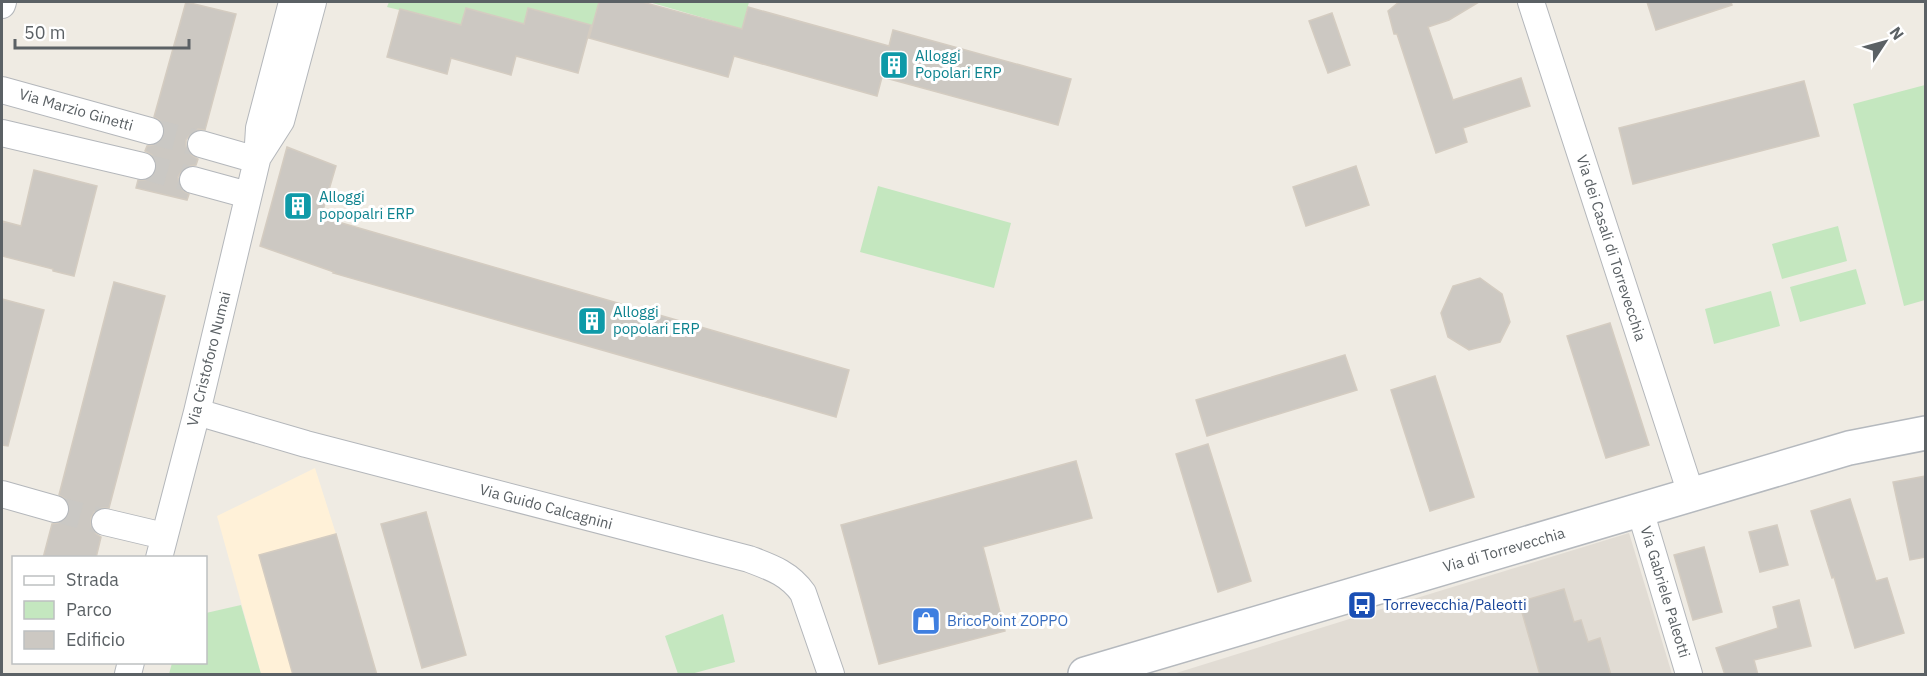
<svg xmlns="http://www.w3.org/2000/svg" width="1927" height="676" font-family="'IBM Plex Sans',sans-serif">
	<rect width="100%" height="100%" fill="#efebe3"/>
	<!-- commercial -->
	<path fill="#fff1d8" d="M 315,468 L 336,534 L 377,674 L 261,674 L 217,516 Z"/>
	<!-- education -->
	<path fill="#e1dcd4" d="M 1629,533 L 1672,674 L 1173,674 L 1420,597 Z"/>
	<!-- green -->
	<path fill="#c4e7bf" d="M 389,2 L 599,2 L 593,26 L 529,9 L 524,24 L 466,8 L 461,25 L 387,7 Z
		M 649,2 L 749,2 L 742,29 Z
		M 1925,85 L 1925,300 L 1904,306 L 1853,104 Z
		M 878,186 L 1011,223 L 994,288 L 860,252 Z
		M 1838,226 L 1847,261 L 1782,279 L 1772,244 Z
		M 1856,269 L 1866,304 L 1800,322 L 1790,287 Z
		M 1771,291 L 1780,326 L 1714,344 L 1705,309 Z
		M 241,605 L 261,674 L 169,674 L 172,663 L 206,662 L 206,613 Z
		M 723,614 L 735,662 L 691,674 L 678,674 L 665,636 Z"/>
	<!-- building -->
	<path fill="#ccc8c2" stroke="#d4ccc1" stroke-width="1.5" d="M 186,2 L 236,14 L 205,130 L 198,129 L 191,133 L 186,140 L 186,147 L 190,154 L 198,159 L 196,165 L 189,166 L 183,169 L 178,177 L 179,184 L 182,190 L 189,194 L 187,200 L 136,188 L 138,180 L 147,180 L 152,177 L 156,170 L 156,161 L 152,155 L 145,151 L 147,146 L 154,145 L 160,142 L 165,134 L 165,128 L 161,121 L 154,117 Z
		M 599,2 L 642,2 L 742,29 L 748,7 L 889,46 L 893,30 L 1071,79 L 1058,125 L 882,77 L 877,96 L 734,56 L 728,77 L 589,38 Z
		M 1399,2 L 1479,2 L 1449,20 L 1428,27 L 1453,100 L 1521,78 L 1530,106 L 1463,128 L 1467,142 L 1436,153 L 1397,34 L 1394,34 L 1388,11 Z
		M 1647,2 L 1731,2 L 1732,5 L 1656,30 Z
		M 466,8 L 524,24 L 528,8 L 591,25 L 578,73 L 516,56 L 511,75 L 451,58 L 447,74 L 387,57 L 400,9 L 461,25 Z
		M 1332,13 L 1350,65 L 1328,73 L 1309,21 Z
		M 1804,81 L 1819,136 L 1633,184 L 1619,128 Z
		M 287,147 L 336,166 L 321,217 L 849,370 L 836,417 L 333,273 L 334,272 L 260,246 Z
		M 1356,166 L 1369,205 L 1306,226 L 1293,187 Z
		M 34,170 L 97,186 L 74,276 L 53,271 L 53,269 L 2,256 L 2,221 L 21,226 Z
		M 1480,278 L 1502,294 L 1510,322 L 1500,342 L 1469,350 L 1448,337 L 1441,313 L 1453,286 Z
		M 114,282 L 165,296 L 109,508 L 100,508 L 94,512 L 91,518 L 91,527 L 95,533 L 101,537 L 96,558 L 43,558 L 52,524 L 59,523 L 65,520 L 70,513 L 69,505 L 66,499 L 59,495 Z
		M 2,299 L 44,310 L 8,446 L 2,445 Z
		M 1610,323 L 1649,445 L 1606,458 L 1567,336 Z
		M 1345,355 L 1357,390 L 1207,436 L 1196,400 Z
		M 1435,376 L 1474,497 L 1430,511 L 1391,390 Z
		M 1208,444 L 1251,581 L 1218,592 L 1176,454 Z
		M 1076,461 L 1092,518 L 983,547 L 1005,631 L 879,664 L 841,525 Z
		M 1926,476 L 1926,557 L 1910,560 L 1893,482 Z
		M 1850,499 L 1876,581 L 1887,578 L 1904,633 L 1855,648 L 1834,577 L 1832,578 L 1811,511 Z
		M 426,512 L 466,655 L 422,668 L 381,524 Z
		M 1777,525 L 1788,565 L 1760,572 L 1749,532 Z
		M 336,534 L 377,675 L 293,675 L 259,555 Z
		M 1704,547 L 1722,612 L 1693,620 L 1674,555 Z
		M 1564,589 L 1574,622 L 1581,620 L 1588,642 L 1600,638 L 1611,675 L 1540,675 L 1519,602 Z
		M 1799,600 L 1811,646 L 1754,660 L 1758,675 L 1725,675 L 1716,648 L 1778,628 L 1773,607 Z"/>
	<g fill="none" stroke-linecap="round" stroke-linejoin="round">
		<!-- street-tunnel -->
		<path stroke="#cac8c4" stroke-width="26" stroke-dasharray="26 13" stroke-linecap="butt" d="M 150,131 L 201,144
			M 142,166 L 193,180
			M 55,509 L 105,522"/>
		<!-- street casing -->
		<g stroke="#b4b7bb" stroke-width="28">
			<path id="street" d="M 1531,2 L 1691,494
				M 2,5 L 3,2
				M 2,90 L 150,131
				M 2,133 L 142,166
				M 201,144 L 257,160
				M 258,157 L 281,121 L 313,2
				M 193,180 L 248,195
				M 197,412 L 306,444 L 749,559 C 770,567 789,573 803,593 L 831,674
				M 2,494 L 55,509
				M 1640,510 L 1689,674
				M 105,522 L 164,536
				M 159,558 L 197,412 L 257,160 L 259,128 L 292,2
				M 128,674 L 131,662"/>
		</g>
		<!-- secondary casing -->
		<g stroke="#b5b9be" stroke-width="36">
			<path id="secondary" d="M 1085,674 L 1849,448 L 1926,433"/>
		</g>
		<!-- street -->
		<use href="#street" stroke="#fff" stroke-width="26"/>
		<!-- secondary -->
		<use href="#secondary" stroke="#fff" stroke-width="33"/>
	</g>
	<!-- icons -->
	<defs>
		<g id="building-square" transform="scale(1.5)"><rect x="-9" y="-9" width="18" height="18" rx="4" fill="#0f9aa8" stroke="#fff"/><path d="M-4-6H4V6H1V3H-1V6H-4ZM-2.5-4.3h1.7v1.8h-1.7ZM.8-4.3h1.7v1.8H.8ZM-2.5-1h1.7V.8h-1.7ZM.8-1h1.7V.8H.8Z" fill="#fff"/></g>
		<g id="bus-square" transform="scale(1.5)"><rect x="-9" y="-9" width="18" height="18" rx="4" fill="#1a4fb4" stroke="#fff"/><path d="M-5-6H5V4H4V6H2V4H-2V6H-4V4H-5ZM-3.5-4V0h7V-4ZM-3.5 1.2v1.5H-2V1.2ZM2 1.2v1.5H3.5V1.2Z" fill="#fff"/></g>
		<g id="shop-square" transform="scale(1.5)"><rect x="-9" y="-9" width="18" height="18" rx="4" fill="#3f7fe0" stroke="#fff"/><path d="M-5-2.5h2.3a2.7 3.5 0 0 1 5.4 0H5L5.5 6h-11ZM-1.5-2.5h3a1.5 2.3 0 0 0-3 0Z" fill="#fff"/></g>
	</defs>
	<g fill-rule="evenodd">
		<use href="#building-square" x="894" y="65"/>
		<use href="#building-square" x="298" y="206"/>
		<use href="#building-square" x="592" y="321"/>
		<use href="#bus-square" x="1362" y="605"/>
		<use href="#shop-square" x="926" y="621"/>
	</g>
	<g text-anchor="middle" stroke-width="6" stroke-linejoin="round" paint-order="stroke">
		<!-- culture labels -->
		<g font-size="15" fill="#0d838f" stroke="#fff" text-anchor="start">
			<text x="915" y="61">Alloggi<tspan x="915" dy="17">Popolari ERP</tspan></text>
			<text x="319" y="202">Alloggi<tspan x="319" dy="17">popopalri ERP</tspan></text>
			<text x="613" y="317">Alloggi<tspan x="613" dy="17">popolari ERP</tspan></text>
		</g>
		<!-- street labels -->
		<g font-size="15" fill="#5b6165" stroke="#fff">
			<text transform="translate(76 110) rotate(16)" y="5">Via Marzio Ginetti</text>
			<text transform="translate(1611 248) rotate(72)" y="5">Via dei Casali di Torrevecchia</text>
			<text transform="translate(209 359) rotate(-76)" y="5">Via Cristoforo Numai</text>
			<text transform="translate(546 507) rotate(15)" y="5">Via Guido Calcagnini</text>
			<text transform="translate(1504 550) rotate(-16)" y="5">Via di Torrevecchia</text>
			<text transform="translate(1665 592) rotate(73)" y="5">Via Gabriele Paleotti</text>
		</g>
		<!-- transit labels -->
		<g font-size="15" fill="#164399" stroke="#fff" text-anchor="start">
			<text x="1383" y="610">Torrevecchia/Paleotti</text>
		</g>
		<!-- shop labels -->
		<g font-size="15" fill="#366cbe" stroke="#fff" text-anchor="start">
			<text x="947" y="626">BricoPoint ZOPPO</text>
		</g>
	</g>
	<!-- border -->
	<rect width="1927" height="676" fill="none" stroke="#5b6165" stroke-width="6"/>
	<!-- legend -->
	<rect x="12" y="556" width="195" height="108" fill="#ffffff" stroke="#bdc0c1" stroke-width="1.5"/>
	<rect x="24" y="576" width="30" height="9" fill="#ffffff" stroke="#bdc0c1" stroke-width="1.5"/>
	<text x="66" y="586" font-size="18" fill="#5b6165">Strada</text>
	<rect x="24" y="601" width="30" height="18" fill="#c4e7bf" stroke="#bdc0c1" stroke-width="1.5"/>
	<text x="66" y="616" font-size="18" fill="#5b6165">Parco</text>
	<rect x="24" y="631" width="30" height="18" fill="#ccc8c2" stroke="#bdc0c1" stroke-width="1.5"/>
	<text x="66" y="646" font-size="18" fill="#5b6165">Edificio</text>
	<!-- north arrow -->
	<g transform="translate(1885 42) rotate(54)" stroke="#ffffff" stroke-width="4.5" paint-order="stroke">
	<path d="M0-4.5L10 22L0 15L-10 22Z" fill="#5b6165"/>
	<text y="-9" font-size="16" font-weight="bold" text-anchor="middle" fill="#5b6165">N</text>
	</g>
	<!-- scale -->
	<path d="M15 39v9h174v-9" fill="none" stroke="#5b6165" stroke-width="3"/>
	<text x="24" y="39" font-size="18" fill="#5b6165" stroke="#ffffff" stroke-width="4.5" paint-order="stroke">50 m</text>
</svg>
